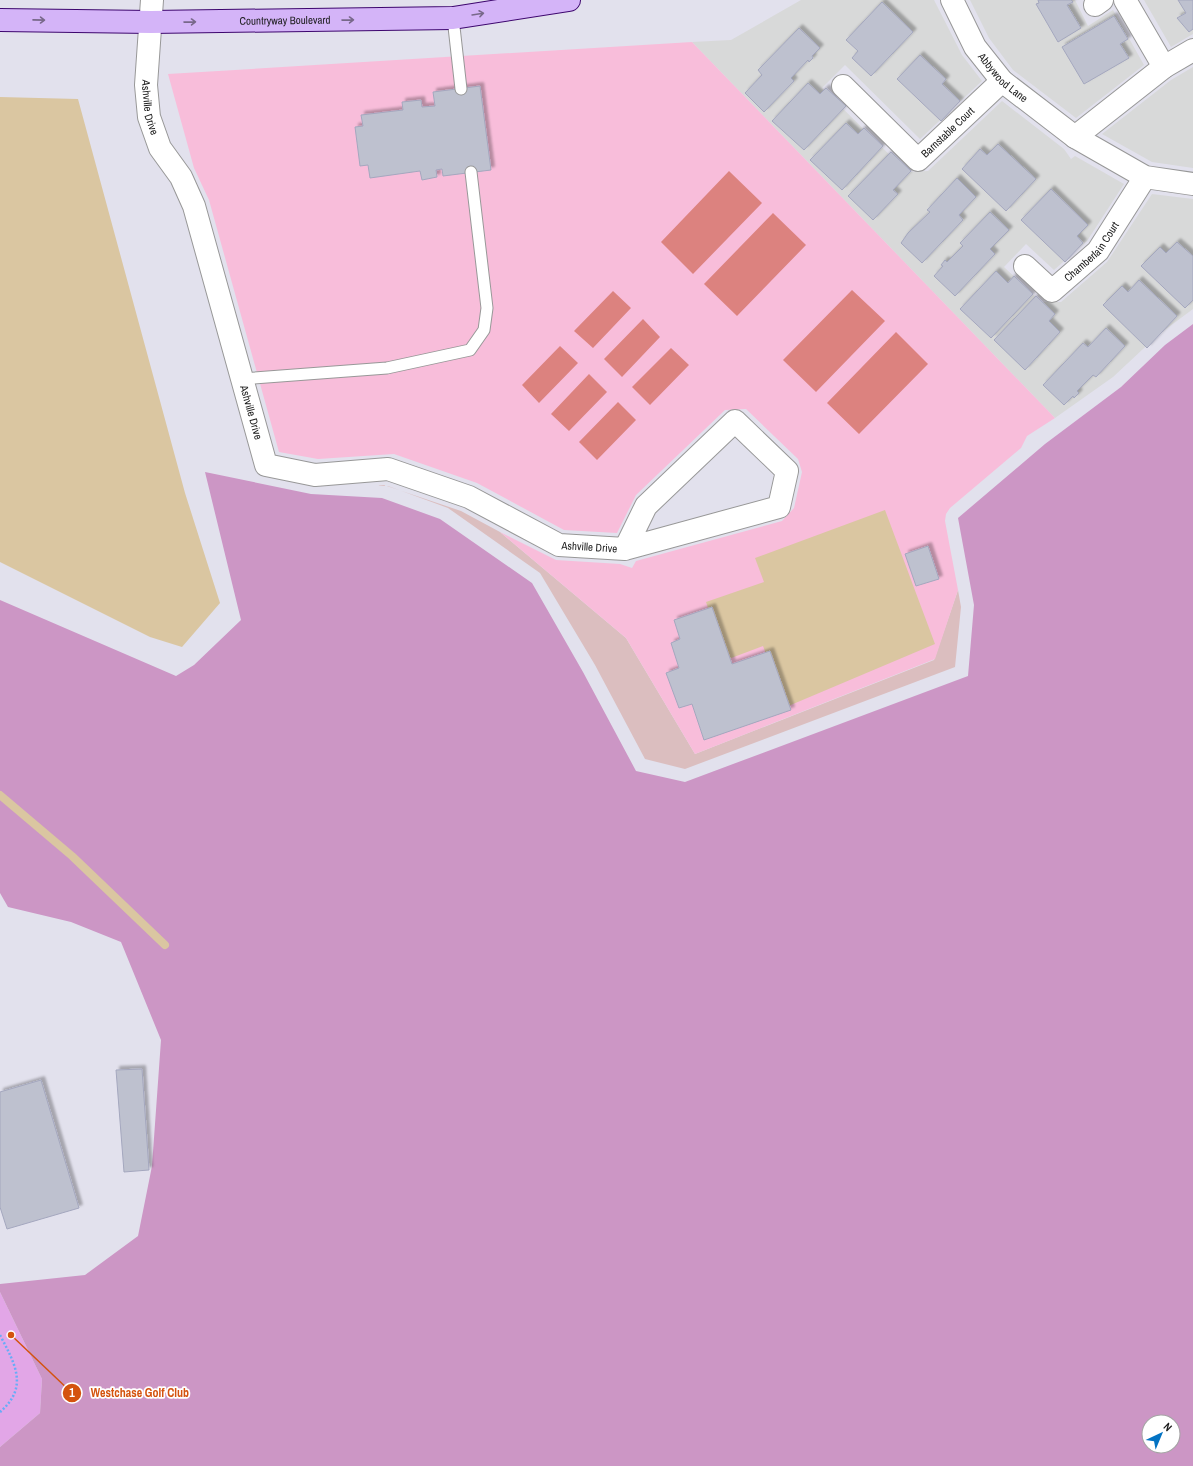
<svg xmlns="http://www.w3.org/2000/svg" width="1193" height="1466" font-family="'Archivo Narrow',sans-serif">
	<defs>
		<filter id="shadow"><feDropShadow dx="3.5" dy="-3.5" stdDeviation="1" flood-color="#0004"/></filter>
	</defs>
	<rect width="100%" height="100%" fill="#e2e1ed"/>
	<!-- residential -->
	<path fill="#d8d9d9" d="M 801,0 L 934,0 L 962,55 L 982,81 L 920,139 L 845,65 L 822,88 L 907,172 L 928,171 L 1002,101 L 1064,149 L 1071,159 L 1075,156 L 1124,184 L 1087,241 L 1054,270 L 1026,244 L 1004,267 L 1041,302 L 1061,302 L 1107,262 L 1152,194 L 1193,199 L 1193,309 L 1158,335 L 1113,377 L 1055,418 L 692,42 L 731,40 Z
		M 970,0 L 1075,0 L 1088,26 L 1113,10 L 1144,65 L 1076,118 L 1013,70 L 989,38 Z
		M 1144,0 L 1193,0 L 1193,34 L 1171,47 Z
		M 1193,67 L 1193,168 L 1152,162 L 1102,134 L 1171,80 Z"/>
	<!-- grass -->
	<path fill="#e2a6e7" d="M 0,1292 L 42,1379 L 40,1413 L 0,1447 Z"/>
	<!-- forest -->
	<path fill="#cc96c5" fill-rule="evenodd" d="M 1193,324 L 1193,1466 L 0,1466 L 0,1447 L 40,1413 L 42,1379 L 0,1292 L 0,1284 L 85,1275 L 138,1236 L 152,1166 L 161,1040 L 121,942 L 71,922 L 8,907 L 0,893 L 0,600 L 176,676 L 194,665 L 241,620 L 205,472 L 311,494 L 382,498 L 440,519 L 532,583 L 583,672 L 636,771 L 685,782 L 968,676 L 974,605 L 958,518 L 1045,444 L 1121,387 L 1165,345 ZM 1149,1422 L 1173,1422 L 1173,1446 L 1149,1446 Z"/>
	<!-- wetland -->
	<path fill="#dbbebf" d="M 378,485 L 384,485 L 461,511 L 500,532 L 626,638 L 695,754 L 934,660 L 958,590 L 961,607 L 955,667 L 685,769 L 645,759 L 595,665 L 540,573 L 448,508 L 388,486 Z"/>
	<!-- park -->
	<path fill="#f8bdda" d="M 692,42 L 1055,418 L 1027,436 L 1021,448 L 950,508 L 946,514 L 945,521 L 958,590 L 935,659 L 695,754 L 626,638 L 500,532 L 556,560 L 620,564 L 632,568 L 636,561 L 782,521 L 794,508 L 802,472 L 798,459 L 746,409 L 725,410 L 636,495 L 617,533 L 564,530 L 477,483 L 394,454 L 318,459 L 279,452 L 209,200 L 194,168 L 168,74 Z"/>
	<!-- pitch -->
	<path fill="#dc827f" d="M 729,171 L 762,203 L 693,274 L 661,242 Z
		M 773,213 L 806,245 L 737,316 L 704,284 Z
		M 852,290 L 885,321 L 816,392 L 783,360 Z
		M 613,291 L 631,308 L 593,348 L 574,331 Z
		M 643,319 L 660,337 L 622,377 L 604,359 Z
		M 896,332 L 928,364 L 859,434 L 827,403 Z
		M 560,346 L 578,363 L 539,403 L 522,385 Z
		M 671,348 L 689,365 L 650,405 L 632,387 Z
		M 589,374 L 607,392 L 569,431 L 551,414 Z
		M 618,402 L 636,420 L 597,460 L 579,442 Z"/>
	<!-- water -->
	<path fill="#dac6a1" d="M 0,97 L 78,99 L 185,493 L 220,603 L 182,647 L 150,637 L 0,562 Z
		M 885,510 L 935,644 L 786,707 L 763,646 L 726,660 L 706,602 L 764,582 L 755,558 Z"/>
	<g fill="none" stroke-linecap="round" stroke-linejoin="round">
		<!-- stream -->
		<path stroke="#dac6a1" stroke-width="8" d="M 0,795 L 72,856 L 165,945"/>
	</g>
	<!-- building -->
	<path fill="#bec1cf" stroke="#a4a7be" filter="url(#shadow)" d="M 1038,0 L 1071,0 L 1073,2 L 1067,5 L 1081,28 L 1058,42 L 1036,4 L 1039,3 Z
		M 1178,0 L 1193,0 L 1193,29 L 1189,32 L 1177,18 L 1186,13 Z
		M 882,2 L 913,32 L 871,76 L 852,58 L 858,51 L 846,40 Z
		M 1114,16 L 1128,39 L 1120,44 L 1129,58 L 1084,84 L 1062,47 Z
		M 799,28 L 820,48 L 812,56 L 813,58 L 809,62 L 808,60 L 791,78 L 794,81 L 764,112 L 745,93 L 762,75 L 758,70 Z
		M 920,55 L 946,79 L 942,84 L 960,101 L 941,121 L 897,79 Z
		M 808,83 L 820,94 L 826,88 L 846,106 L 804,150 L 772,121 Z
		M 480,86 L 491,170 L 443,176 L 442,169 L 436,170 L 437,177 L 422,180 L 420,171 L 370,178 L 368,165 L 360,166 L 355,127 L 363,126 L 361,115 L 403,110 L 402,102 L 421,100 L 422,107 L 435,106 L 433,92 Z
		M 846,123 L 858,134 L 864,128 L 883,146 L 842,190 L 810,160 Z
		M 998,144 L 1036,179 L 1006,211 L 962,169 L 980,149 L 987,155 Z
		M 891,152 L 911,171 L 893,190 L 898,194 L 873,220 L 848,196 Z
		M 957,178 L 976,197 L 959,215 L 963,220 L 922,263 L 901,243 L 908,233 L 930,212 L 927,210 Z
		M 1051,189 L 1088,225 L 1077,236 L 1083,243 L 1065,262 L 1021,220 Z
		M 990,212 L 1009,230 L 990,249 L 995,254 L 955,296 L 934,276 L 943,266 L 941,265 L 945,260 L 947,262 L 963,246 L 960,243 Z
		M 1177,242 L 1193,256 L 1193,300 L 1185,308 L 1141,266 L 1160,247 L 1166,253 Z
		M 996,271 L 1008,283 L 1014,276 L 1033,294 L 991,338 L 960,309 Z
		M 1139,280 L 1177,316 L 1147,348 L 1103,305 L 1122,286 L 1128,292 Z
		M 1036,296 L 1055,314 L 1049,321 L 1060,332 L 1025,370 L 994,340 Z
		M 1106,328 L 1125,346 L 1096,377 L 1093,375 L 1077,391 L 1079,393 L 1074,398 L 1073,396 L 1064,405 L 1043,385 L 1083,343 L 1088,347 Z
		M 928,546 L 939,579 L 916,586 L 905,554 Z
		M 712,607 L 732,664 L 770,651 L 791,710 L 704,740 L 692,704 L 679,708 L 666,673 L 679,668 L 671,643 L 680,639 L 674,620 Z
		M 142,1069 L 149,1170 L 124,1172 L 116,1070 Z
		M 41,1080 L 79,1208 L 7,1229 L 0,1207 L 0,1092 Z"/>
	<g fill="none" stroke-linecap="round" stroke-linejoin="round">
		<!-- lane casing -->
		<g stroke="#989898" stroke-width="13">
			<path id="lane" d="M 453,18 L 461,89
				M 242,379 L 387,368 L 470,350 L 484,330 L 487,308 L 471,172"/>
		</g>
		<!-- street casing -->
		<g stroke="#989898" stroke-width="24">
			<g id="street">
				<path id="s1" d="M 152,0 L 146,85 L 149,117 L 160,148 L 181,177 L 194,206 L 266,465 L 315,475 L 388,469 L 469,497 L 559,545 L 625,549 L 779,507 L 787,471 L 735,421 L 646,506 L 625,549"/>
				<path id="s2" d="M 952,0 L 975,47 L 1002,81 L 1075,137 L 1145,177 L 1193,184"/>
				<path d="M 1125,0 L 1164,67"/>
				<path d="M 1095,5 L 1102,0"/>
				<path id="s3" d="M 843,86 L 918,160 L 1002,81"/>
				<path d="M 1075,137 L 1164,67 L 1193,50"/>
				<path id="s4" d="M 1025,266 L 1052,291 L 1098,251 L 1145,177"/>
			</g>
		</g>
		<!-- secondary casing -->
		<g stroke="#3d066e" stroke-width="24">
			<g id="secondary">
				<path id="s5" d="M 0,20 L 151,22 L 453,18 L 569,0"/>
			</g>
		</g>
		<!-- path -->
		<path stroke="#68acf7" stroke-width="2.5" stroke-dasharray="2 2" stroke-linecap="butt" d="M 0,1335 C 15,1364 29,1387 0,1412"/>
		<!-- lane -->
		<use href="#lane" stroke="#fff" stroke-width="11"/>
		<!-- street -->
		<use href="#street" stroke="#fff" stroke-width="22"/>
		<!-- secondary -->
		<use href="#secondary" stroke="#d4b4f8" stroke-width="22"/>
	</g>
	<!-- one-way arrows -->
	<defs><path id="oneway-shaft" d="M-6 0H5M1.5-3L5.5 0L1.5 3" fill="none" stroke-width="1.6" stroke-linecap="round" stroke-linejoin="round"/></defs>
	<g stroke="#78688a">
		<use href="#oneway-shaft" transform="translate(478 14) rotate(-9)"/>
		<use href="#oneway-shaft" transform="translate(39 20) rotate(1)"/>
		<use href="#oneway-shaft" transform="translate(348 20) rotate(-1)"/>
		<use href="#oneway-shaft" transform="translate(190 22) rotate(-1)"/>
	</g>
	<g text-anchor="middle" stroke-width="3.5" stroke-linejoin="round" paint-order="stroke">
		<!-- street labels -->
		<g font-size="11" fill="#1b1b1b" stroke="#fff">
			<text dy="4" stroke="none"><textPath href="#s5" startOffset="285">Countryway Boulevard</textPath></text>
			<text dy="4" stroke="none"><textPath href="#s2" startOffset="94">Abbywood Lane</textPath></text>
			<text dy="4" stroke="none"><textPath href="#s1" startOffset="108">Ashville Drive</textPath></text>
			<text dy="4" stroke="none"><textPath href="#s3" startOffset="146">Barnstable Court</textPath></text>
			<text dy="4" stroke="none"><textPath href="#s4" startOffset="93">Chamberlain Court</textPath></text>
			<text dy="4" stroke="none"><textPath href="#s1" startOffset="432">Ashville Drive</textPath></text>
			<text dy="4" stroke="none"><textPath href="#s1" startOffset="828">Ashville Drive</textPath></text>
		</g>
	</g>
	<!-- callouts -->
	<path fill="none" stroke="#d4530e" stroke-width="1.5" d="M11 1335L72 1393"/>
	<g fill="#d4530e" stroke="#fff" stroke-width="1.5">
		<circle cx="11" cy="1335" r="4"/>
		<circle cx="72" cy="1393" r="10"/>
	</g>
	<g font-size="12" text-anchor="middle" font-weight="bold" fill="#fff">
		<text x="72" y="1397">1</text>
	</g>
	<g font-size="12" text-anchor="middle" font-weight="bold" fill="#d4530e" stroke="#fff" stroke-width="3.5" stroke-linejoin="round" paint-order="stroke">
		<text x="140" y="1397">Westchase Golf Club</text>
	</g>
	<!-- north arrow -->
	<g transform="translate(1161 1434) rotate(44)"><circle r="19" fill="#ffffff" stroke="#a4a4a4"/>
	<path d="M0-3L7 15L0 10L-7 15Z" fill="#0373c3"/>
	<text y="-6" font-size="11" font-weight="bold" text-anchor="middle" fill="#1b1b1b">N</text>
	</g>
</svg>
